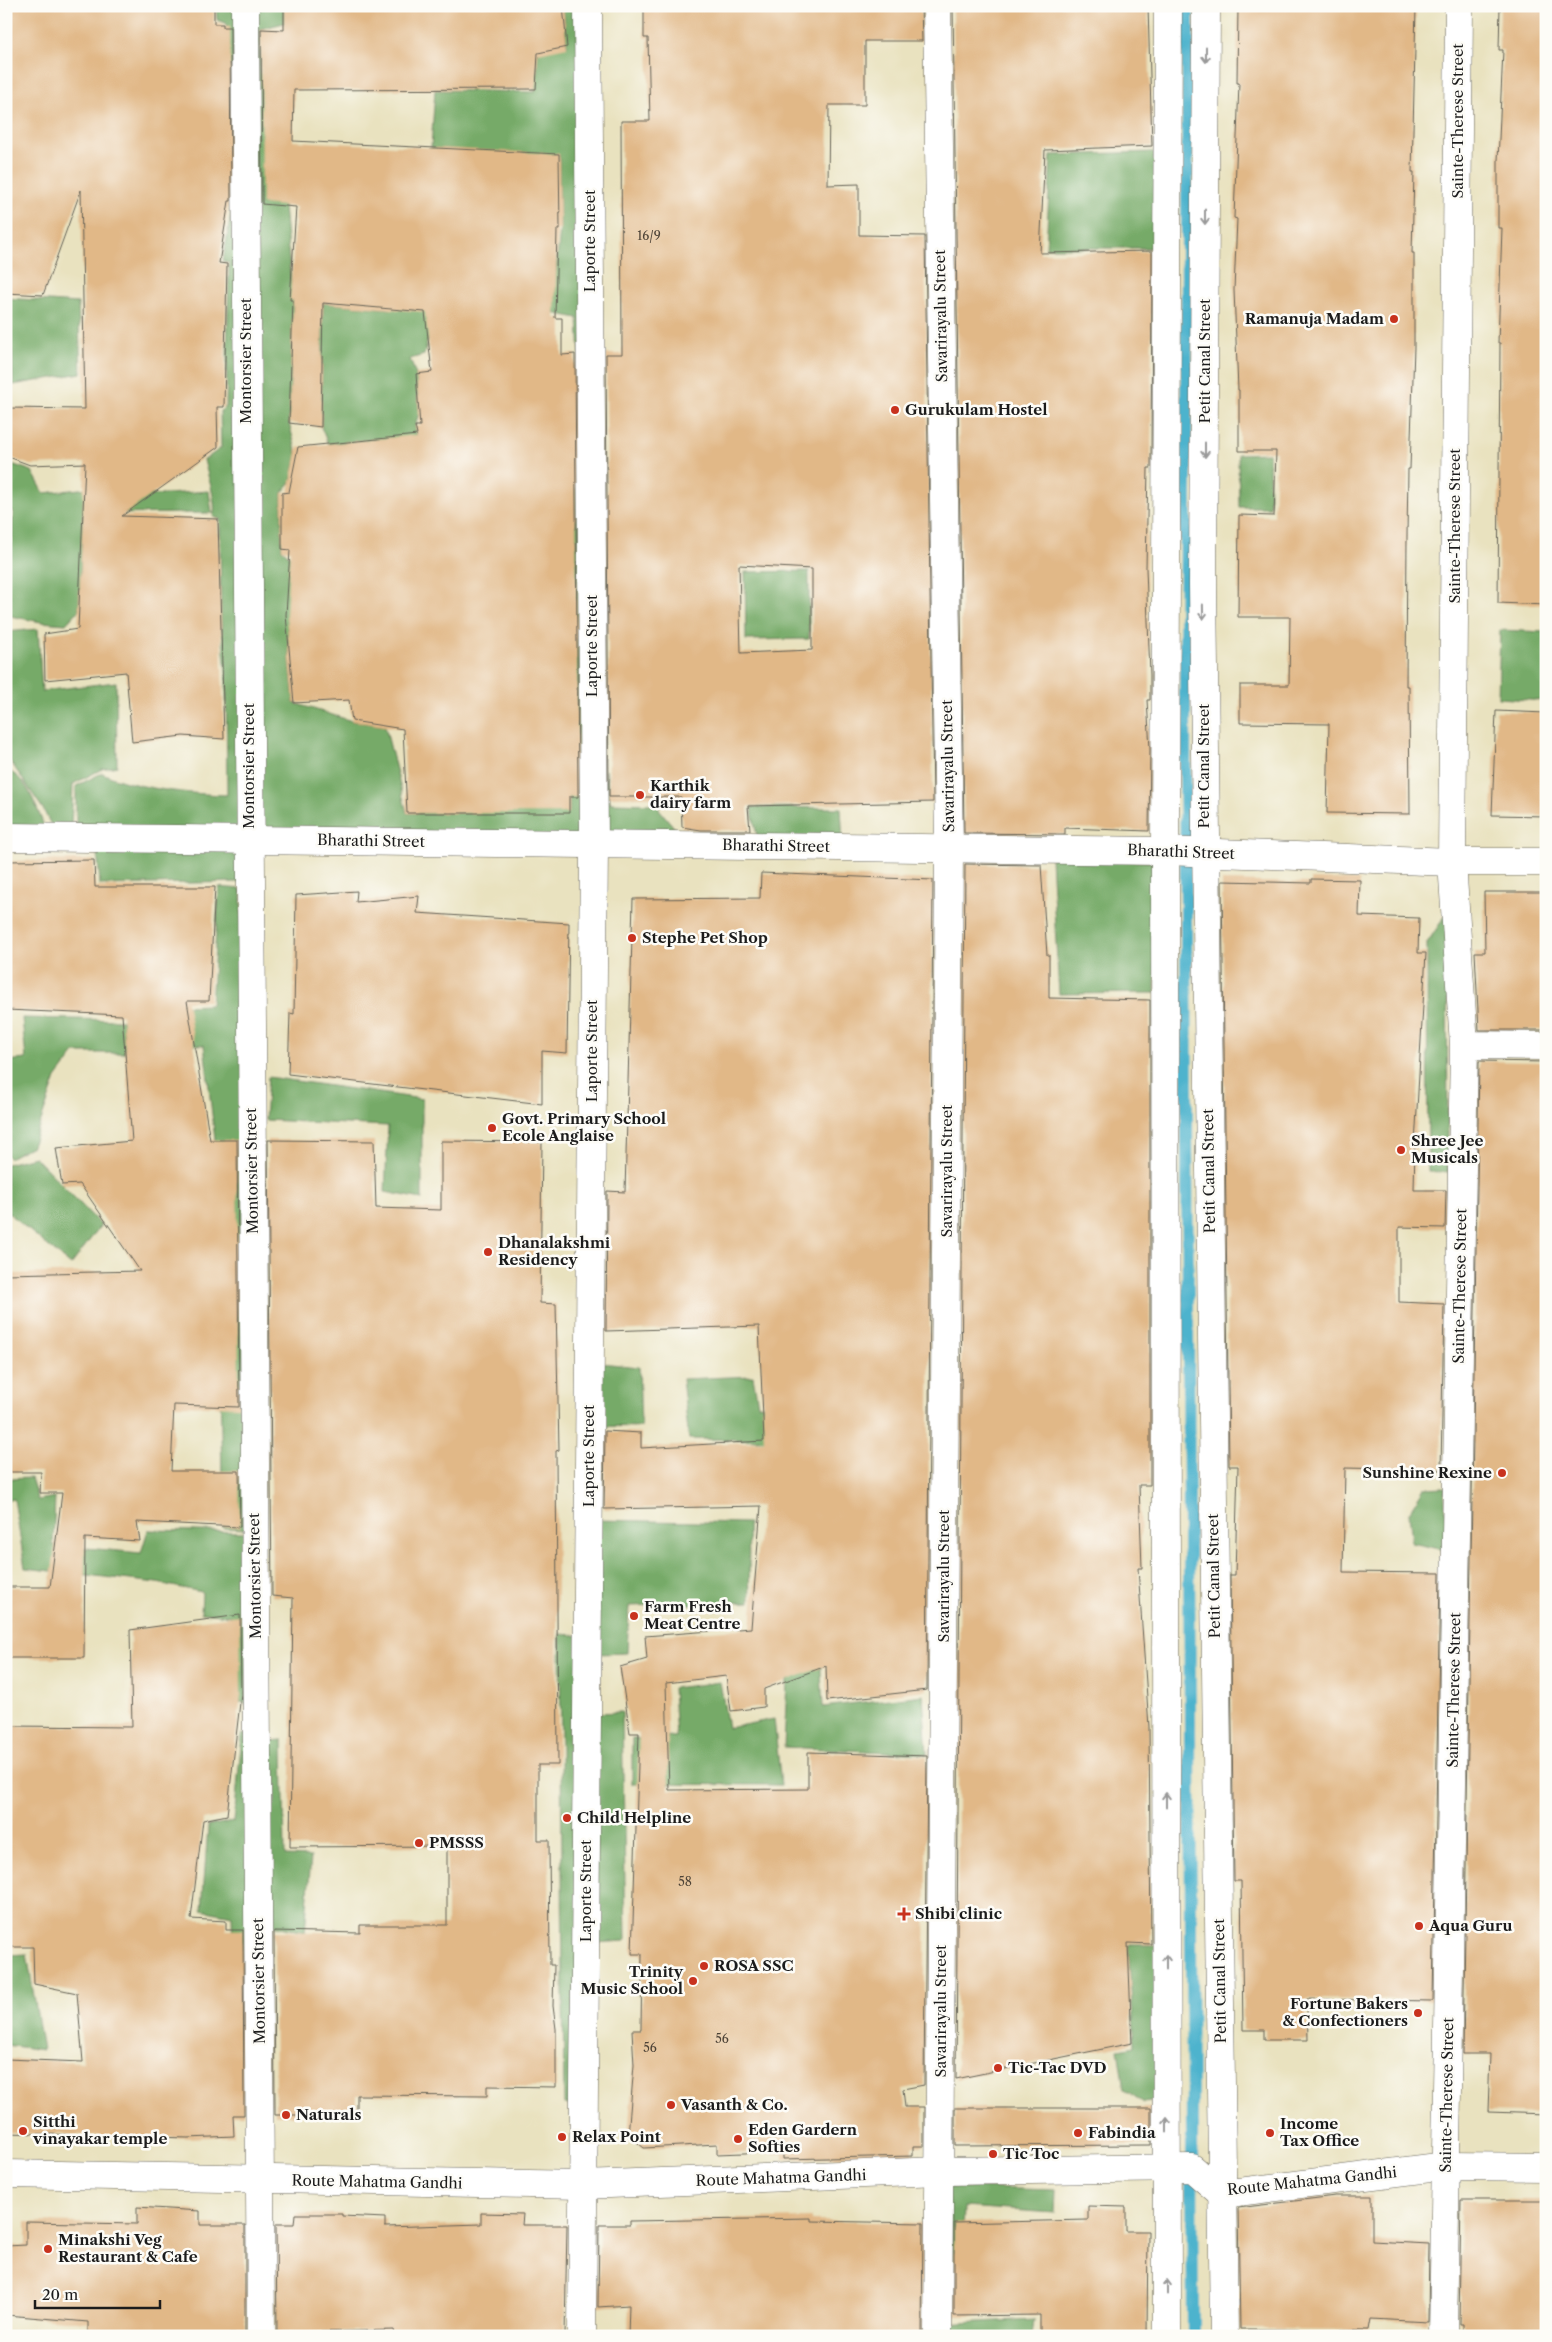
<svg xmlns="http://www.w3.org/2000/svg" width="1552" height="2342" font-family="'Libre Caslon Text',serif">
	<rect width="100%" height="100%" fill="#fdfcf7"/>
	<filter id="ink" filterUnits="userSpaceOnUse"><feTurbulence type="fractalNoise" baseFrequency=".02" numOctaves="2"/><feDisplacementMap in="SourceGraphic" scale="10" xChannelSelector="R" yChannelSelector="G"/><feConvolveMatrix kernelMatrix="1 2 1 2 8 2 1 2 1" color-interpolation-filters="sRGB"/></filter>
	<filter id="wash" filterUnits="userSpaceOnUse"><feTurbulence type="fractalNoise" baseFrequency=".0096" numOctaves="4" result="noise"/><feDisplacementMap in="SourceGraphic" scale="20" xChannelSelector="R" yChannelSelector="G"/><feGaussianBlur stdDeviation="1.12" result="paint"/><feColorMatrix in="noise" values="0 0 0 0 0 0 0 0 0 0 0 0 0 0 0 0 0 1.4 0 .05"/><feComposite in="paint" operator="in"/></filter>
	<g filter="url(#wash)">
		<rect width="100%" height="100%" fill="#e9e2bf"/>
		<!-- forest -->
		<path fill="#76aa67" stroke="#496342" d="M 216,6 L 243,6 L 235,71 L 229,64 L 226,23 L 217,20 Z
			M 246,6 L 284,6 L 284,23 L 260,29 L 260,73 L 281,92 L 280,163 L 293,303 L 289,423 L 297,454 L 291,482 L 282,493 L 282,549 L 290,556 L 288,637 L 294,703 L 352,721 L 385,726 L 407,813 L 569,812 L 574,624 L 564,496 L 578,488 L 580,462 L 576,436 L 583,416 L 578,318 L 552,313 L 560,229 L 559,155 L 431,148 L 435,90 L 535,92 L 538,52 L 567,46 L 563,6 L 586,6 L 592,843 L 254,835 Z
			M 1154,152 L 1157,248 L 1046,248 L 1051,155 Z
			M 235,190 L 245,835 L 76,833 L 76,786 L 102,773 C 136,789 190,794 227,795 L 226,673 L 221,620 L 220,519 L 213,517 C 218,504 207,474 204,460 L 221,448 L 220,411 L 226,407 L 229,263 L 223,261 Z
			M 407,292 L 437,325 L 428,339 L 424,355 L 410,359 L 416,375 L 419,413 L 415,426 L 423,465 L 392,438 L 328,444 L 321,427 L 323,303 L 391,309 Z
			M 6,298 L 78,303 L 81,373 L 13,385 L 12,350 L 6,349 Z
			M 1269,453 L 1270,507 L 1239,507 L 1238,454 Z
			M 6,462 L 32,471 L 44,493 L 89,488 L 126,497 L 209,491 L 212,513 L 83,514 L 79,610 L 66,624 L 41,622 L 10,616 L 6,598 L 6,560 L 11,556 L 13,512 L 6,508 Z
			M 809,571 L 809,639 L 746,640 L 745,572 Z
			M 38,629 L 42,691 L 116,682 L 117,766 L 102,769 L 73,784 L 71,828 L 53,829 L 43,809 L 6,755 L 6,632 Z
			M 1500,630 L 1546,632 L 1546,701 L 1498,698 Z
			M 6,770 C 29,777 38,813 47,833 L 6,833 Z
			M 606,770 L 610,803 L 655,804 L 682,837 L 599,838 Z
			M 751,807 L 841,808 L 843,842 L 758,841 Z
			M 97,847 L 242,847 L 241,882 L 100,885 Z
			M 1051,858 L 1157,862 L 1155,993 L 1059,994 Z
			M 219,887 L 241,889 L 251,1529 L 223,1528 L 215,1140 L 204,1045 L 152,1044 L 151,1007 L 211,1005 Z
			M 1447,913 L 1448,1172 L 1428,1172 L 1427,943 Z
			M 22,1018 L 123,1020 L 125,1053 L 75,1053 L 56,1078 L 32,1146 L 9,1158 L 6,1155 L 6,1061 L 26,1059 Z
			M 268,1077 L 422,1099 L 422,1199 L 385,1192 L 388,1126 L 265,1120 Z
			M 35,1157 L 101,1225 L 71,1265 L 6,1211 L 6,1164 Z
			M 601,1363 L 639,1367 L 641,1427 L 599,1426 Z
			M 753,1376 L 758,1405 L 787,1407 L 788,1440 L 689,1439 L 682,1379 Z
			M 31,1478 L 38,1500 L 55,1497 L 53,1545 L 141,1553 L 148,1530 L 246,1532 L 247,1704 L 234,1700 L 230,1616 L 201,1613 L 202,1592 L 157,1583 L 25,1568 L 14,1499 L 6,1500 L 6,1479 Z
			M 1444,1487 L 1449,1551 L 1412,1543 L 1409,1512 L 1424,1488 Z
			M 596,1520 L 748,1523 L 750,1602 L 629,1606 L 627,1653 L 598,1654 Z
			M 560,1634 L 583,1636 L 580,2107 L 564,2104 Z
			M 820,1655 L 823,1707 L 923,1695 L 927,1754 L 784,1747 L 788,1659 Z
			M 720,1682 L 728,1728 L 774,1719 L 781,1785 L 632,1784 L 632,1739 L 676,1737 L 673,1688 Z
			M 622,1712 L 626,1941 L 595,1943 L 596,1713 Z
			M 242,1734 L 252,1736 L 254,1999 L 234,1996 L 232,1916 L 202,1910 L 208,1826 L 234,1821 Z
			M 283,1740 L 285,1856 L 311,1857 L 305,1932 L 267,1924 L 268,1741 Z
			M 1128,1945 L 1165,1945 L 1162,2100 L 1144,2103 L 1124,2089 L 1118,2049 L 1135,2046 Z
			M 27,1954 L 43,2050 L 6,2045 L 6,1955 Z
			M 944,2187 L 1056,2190 L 1055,2213 L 964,2207 L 961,2289 L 943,2284 Z
			M 1034,2319 L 1032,2336 L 944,2336 L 944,2324 Z"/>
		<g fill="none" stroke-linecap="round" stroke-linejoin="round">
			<!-- stream -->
			<path stroke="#4eb3cd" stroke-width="12" d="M 1188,6 L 1185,714 L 1193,2336"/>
		</g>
		<g id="blocks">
			<!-- building -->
			<path fill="#e1b887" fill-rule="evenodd" d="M 6,6 L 214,6 L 214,24 L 223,24 L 223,27 L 230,27 L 231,201 L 229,201 L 219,263 L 227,264 L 224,407 L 217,407 L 218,447 L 122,516 L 218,519 L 224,739 L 183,736 L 132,742 L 126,672 L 45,680 L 44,634 L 78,629 L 85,463 L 30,465 L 6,456 L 6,408 L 85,409 L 81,190 L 43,295 L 6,293 Z
				M 284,6 L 563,6 L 567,47 L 538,53 L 536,89 L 294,90 L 293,141 L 559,154 L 560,229 L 557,229 L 555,318 L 562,318 L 562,355 L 575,354 L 578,797 L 569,797 L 569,813 L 407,813 L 403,729 L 352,721 L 349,700 L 294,703 L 286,615 L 290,550 L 282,549 L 282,493 L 289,492 L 298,447 L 417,435 L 415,426 L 420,426 L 416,374 L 432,372 L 425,312 L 323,303 L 321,427 L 289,423 L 293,300 L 290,300 L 296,207 L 262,204 L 261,29 L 284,30 Z
				M 644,6 L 921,6 L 922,41 L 865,41 L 865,105 L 829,105 L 828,185 L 859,184 L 859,235 L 925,236 L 933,802 L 748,806 L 750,830 L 701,830 L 682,827 L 681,797 L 609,797 L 606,354 L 622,354 L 621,121 L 650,121 L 648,38 L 644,38 ZM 739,565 L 812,569 L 812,650 L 741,653 Z
				M 953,6 L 1148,6 L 1152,146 L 1045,150 L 1040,253 L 1152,251 L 1151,468 L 1148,468 L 1146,568 L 1150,675 L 1150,700 L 1147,700 L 1150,749 L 1149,831 L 1065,828 L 1065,834 L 964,833 Z
				M 1238,6 L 1416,7 L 1412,172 L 1414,172 L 1412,253 L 1414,253 L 1414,347 L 1410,469 L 1408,469 L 1407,536 L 1406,686 L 1409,686 L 1410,814 L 1327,813 L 1329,724 L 1240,723 L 1240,685 L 1289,685 L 1290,617 L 1238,617 L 1239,515 L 1274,516 L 1276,451 L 1239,451 L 1239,390 L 1238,390 L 1234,290 L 1237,219 L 1234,218 L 1239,83 L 1237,83 Z
				M 1500,6 L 1546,6 L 1546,605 L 1498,603 L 1500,343 L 1498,343 L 1502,228 L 1498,228 L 1498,161 L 1503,50 L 1499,50 Z
				M 1496,711 L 1546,713 L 1546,816 L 1492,815 Z
				M 94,860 L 95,887 L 215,887 L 209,1001 L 187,1001 L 210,1140 L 237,1140 L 239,1407 L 174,1405 L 171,1471 L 239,1471 L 240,1527 L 137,1522 L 140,1541 L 85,1538 L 84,1658 L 6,1658 L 6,1587 L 50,1587 L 62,1493 L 40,1493 L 41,1472 L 6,1472 L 6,1274 L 140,1271 L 80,1184 L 62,1185 L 56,1148 L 132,1141 L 122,1015 L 6,1010 L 6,861 Z
				M 965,864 L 1041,865 L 1047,955 L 1049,955 L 1049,998 L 1150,1000 L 1150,1485 L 1139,1485 L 1142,1568 L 1138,1568 L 1149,1727 L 1151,1944 L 1128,1943 L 1132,2043 L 956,2079 Z
				M 761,873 L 933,880 L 927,1690 L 827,1701 L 826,1666 L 764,1689 L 764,1707 L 731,1711 L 726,1676 L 666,1683 L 669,1790 L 808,1789 L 808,1752 L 927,1756 L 924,2085 L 903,2089 L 905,2107 L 924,2107 L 924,2146 L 913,2146 L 913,2156 L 783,2159 L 783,2154 L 770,2154 L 770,2152 L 717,2154 L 717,2144 L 644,2148 L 628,2135 L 634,2065 L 632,2030 L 641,2030 L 642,1954 L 632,1954 L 639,1733 L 630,1733 L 620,1667 L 647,1659 L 645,1636 L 751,1628 L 761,1506 L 604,1509 L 605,1431 L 641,1433 L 641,1448 L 764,1441 L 759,1326 L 606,1331 L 607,1191 L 625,1192 L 633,899 L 760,898 Z
				M 1311,879 L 1360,880 L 1359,916 L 1419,918 L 1418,953 L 1426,953 L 1415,1144 L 1414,1190 L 1446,1190 L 1445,1228 L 1399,1227 L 1399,1302 L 1444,1304 L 1441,1470 L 1345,1468 L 1343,1572 L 1440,1573 L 1433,2001 L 1307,1999 L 1308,2040 L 1264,2040 L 1264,2030 L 1243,2030 L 1241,1881 L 1234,1881 L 1230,1575 L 1235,1575 L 1238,1466 L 1229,1466 L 1222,881 L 1311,883 Z
				M 357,891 L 356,902 L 419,896 L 417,913 L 569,923 L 567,1053 L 542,1051 L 542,1104 L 288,1074 L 290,1013 L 294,1014 L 296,895 Z
				M 1484,892 L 1546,892 L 1546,1030 L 1479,1030 L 1475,952 L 1485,952 Z
				M 1479,1061 L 1546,1062 L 1546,2114 L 1488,2112 L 1490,2054 L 1463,2054 Z
				M 268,1140 L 374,1141 L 376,1208 L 441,1210 L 441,1141 L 542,1142 L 540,1303 L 556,1304 L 559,1450 L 556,1451 L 558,1765 L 538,1765 L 538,1840 L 549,1840 L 550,1965 L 554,1965 L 553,2006 L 556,2029 L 556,2087 L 487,2086 L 487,2096 L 357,2095 L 357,2115 L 275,2115 L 274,1931 L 360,1933 L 360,1925 L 447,1925 L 447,1846 L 290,1847 L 293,1598 L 272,1596 Z
				M 240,1615 L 241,1694 L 227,1815 L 203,1820 L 191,1919 L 226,1921 L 226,1930 L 243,1930 L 244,2115 L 233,2115 L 234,2136 L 188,2138 L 6,2133 L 6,2059 L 83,2062 L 77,1993 L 34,1984 L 33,1947 L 6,1947 L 6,1726 L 132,1727 L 130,1630 Z
				M 955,2108 L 1151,2108 L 1151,2145 L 955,2146 Z
				M 1335,2196 L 1372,2196 L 1372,2241 L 1429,2244 L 1428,2322 L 1371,2319 L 1369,2330 L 1240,2329 L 1238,2208 Z
				M 1461,2200 L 1546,2200 L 1546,2336 L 1462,2336 L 1462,2324 L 1459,2324 Z
				M 1088,2206 L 1126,2207 L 1126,2231 L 1148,2231 L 1147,2336 L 1040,2336 L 1040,2315 L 954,2316 L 954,2223 L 1088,2220 Z
				M 137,2207 L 200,2211 L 200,2225 L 245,2225 L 245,2334 L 88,2336 L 88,2322 L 6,2315 L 6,2246 L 26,2245 L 26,2222 L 137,2224 Z
				M 481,2213 L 523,2214 L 522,2225 L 567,2225 L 565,2336 L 435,2336 L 434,2334 L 395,2334 L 394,2330 L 277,2333 L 276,2224 L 294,2224 L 295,2214 L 342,2214 L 342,2216 L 385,2218 L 385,2227 L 481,2224 Z
				M 811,2218 L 811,2221 L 923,2223 L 922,2336 L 628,2336 L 629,2305 L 598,2307 L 599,2225 L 630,2225 L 630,2221 Z"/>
		</g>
	</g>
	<g filter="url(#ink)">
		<use href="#blocks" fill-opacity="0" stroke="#646155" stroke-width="1"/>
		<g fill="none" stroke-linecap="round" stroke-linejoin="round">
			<!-- street casing -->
			<g stroke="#646155" stroke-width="29">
				<path id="street" d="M 245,6 L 261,2336
					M 937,6 L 949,849 L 938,2336
					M 1206,6 L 1203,585 L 1224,2336
					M 1464,1045 L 1546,1046
					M 582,2336 L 594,844 L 588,6
					M 1167,2336 L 1165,851 L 1168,6
					M 1443,2336 L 1464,1045 L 1452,862 L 1459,6"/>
			</g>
			<!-- secondary casing -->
			<g stroke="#646155" stroke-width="29">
				<path id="secondary" d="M 6,837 L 1165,851 L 1452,862 L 1546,862
					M 6,2174 L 584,2185 L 940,2171 L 1192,2168 L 1222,2194 L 1446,2166 L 1546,2167"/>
			</g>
			<!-- street -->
			<use href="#street" stroke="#fff" stroke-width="28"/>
			<!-- secondary -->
			<use href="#secondary" stroke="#fff" stroke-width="28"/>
		</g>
		<!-- one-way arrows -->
		<defs><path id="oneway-shaft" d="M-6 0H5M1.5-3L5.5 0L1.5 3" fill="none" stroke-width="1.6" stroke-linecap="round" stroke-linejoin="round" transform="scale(1.25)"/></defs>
		<g stroke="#999">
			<use href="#oneway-shaft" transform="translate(1206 55) rotate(90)"/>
			<use href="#oneway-shaft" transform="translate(1205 217) rotate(90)"/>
			<use href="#oneway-shaft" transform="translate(1205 450) rotate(90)"/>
			<use href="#oneway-shaft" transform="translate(1203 612) rotate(89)"/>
			<use href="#oneway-shaft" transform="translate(1166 1800) rotate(-90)"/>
			<use href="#oneway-shaft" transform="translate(1166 1962) rotate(-90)"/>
			<use href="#oneway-shaft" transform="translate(1167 2125) rotate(-90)"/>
			<use href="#oneway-shaft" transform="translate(1167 2287) rotate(-90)"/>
		</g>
	</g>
	<!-- markers -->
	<g fill="#c8321e" stroke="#fdfcf7" stroke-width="2">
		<circle cx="1394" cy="319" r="5"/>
		<circle cx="895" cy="410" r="5"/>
		<circle cx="640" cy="795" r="5"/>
		<circle cx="632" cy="938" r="5"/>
		<circle cx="492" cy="1128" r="5"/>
		<circle cx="1401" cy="1150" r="5"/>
		<circle cx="488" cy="1252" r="5"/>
		<circle cx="1502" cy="1473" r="5"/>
		<circle cx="634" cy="1616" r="5"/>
		<circle cx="567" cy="1818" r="5"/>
		<circle cx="419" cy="1843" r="5"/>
		<path d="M901.5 1906.5h5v5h5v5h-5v5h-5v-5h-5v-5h5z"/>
		<circle cx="1419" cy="1926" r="5"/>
		<circle cx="704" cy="1966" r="5"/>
		<circle cx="693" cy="1981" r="5"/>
		<circle cx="1418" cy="2013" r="5"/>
		<circle cx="998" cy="2068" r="5"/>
		<circle cx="671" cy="2105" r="5"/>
		<circle cx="286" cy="2115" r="5"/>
		<circle cx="23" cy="2131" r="5"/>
		<circle cx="1078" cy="2133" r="5"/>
		<circle cx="1270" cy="2133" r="5"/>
		<circle cx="562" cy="2137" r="5"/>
		<circle cx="738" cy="2139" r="5"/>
		<circle cx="993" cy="2154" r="5"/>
		<circle cx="48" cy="2249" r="5"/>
	</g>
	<g text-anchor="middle" stroke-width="5" stroke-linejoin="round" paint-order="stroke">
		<!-- number labels -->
		<g font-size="12" fill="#4d4337">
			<text x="649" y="240">16/9</text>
			<text x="685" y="1886">58</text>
			<text x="722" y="2043">56</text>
			<text x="650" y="2052">56</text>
		</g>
		<!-- street labels -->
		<g font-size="15" fill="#1c1c1c" stroke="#fdfcf7">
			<text transform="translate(1458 121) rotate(-90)" y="5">Sainte-Therese Street</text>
			<text transform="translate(590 241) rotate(-90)" y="5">Laporte Street</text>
			<text transform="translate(941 316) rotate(-91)" y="5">Savarirayalu Street</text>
			<text transform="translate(246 361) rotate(-90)" y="5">Montorsier Street</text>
			<text transform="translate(1205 361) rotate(-90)" y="5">Petit Canal Street</text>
			<text transform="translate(1455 526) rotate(-90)" y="5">Sainte-Therese Street</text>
			<text transform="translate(592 646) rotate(-90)" y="5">Laporte Street</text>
			<text transform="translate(249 766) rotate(-90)" y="5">Montorsier Street</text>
			<text transform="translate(948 766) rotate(-91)" y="5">Savarirayalu Street</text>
			<text transform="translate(1204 766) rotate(-90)" y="5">Petit Canal Street</text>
			<text transform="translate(371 841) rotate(1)" y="5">Bharathi Street</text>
			<text transform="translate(776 846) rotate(1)" y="5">Bharathi Street</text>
			<text transform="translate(1181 852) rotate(2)" y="5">Bharathi Street</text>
			<text transform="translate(592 1051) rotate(-90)" y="5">Laporte Street</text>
			<text transform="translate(252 1171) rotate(-91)" y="5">Montorsier Street</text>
			<text transform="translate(947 1171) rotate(-90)" y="5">Savarirayalu Street</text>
			<text transform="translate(1209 1171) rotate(-91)" y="5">Petit Canal Street</text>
			<text transform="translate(1460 1286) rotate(-89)" y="5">Sainte-Therese Street</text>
			<text transform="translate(589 1456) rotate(-90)" y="5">Laporte Street</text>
			<text transform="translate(255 1576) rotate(-91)" y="5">Montorsier Street</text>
			<text transform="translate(944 1576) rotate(-90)" y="5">Savarirayalu Street</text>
			<text transform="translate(1214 1576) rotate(-91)" y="5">Petit Canal Street</text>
			<text transform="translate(1454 1690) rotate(-89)" y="5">Sainte-Therese Street</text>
			<text transform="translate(586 1891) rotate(-90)" y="5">Laporte Street</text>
			<text transform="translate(259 1981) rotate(-91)" y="5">Montorsier Street</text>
			<text transform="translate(1220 1981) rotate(-91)" y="5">Petit Canal Street</text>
			<text transform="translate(941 2011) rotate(-90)" y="5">Savarirayalu Street</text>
			<text transform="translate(1447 2095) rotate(-89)" y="5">Sainte-Therese Street</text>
			<text transform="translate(781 2178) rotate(-2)" y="5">Route Mahatma Gandhi</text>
			<text transform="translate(1312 2181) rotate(-6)" y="5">Route Mahatma Gandhi</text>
			<text transform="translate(377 2182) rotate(1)" y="5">Route Mahatma Gandhi</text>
		</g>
		<!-- poi labels -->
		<g font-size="15" font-weight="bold" fill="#1c1c1c" stroke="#fdfcf7" text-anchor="start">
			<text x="1384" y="324" text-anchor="end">Ramanuja Madam</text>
			<text x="905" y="415">Gurukulam Hostel</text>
			<text x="650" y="791">Karthik<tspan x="650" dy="17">dairy farm</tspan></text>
			<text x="642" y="943">Stephe Pet Shop</text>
			<text x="502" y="1124">Govt. Primary School<tspan x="502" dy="17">Ecole Anglaise</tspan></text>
			<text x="1411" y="1146">Shree Jee<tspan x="1411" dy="17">Musicals</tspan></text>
			<text x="498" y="1248">Dhanalakshmi<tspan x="498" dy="17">Residency</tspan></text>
			<text x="1492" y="1478" text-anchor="end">Sunshine Rexine</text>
			<text x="644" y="1612">Farm Fresh<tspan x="644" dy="17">Meat Centre</tspan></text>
			<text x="577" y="1823">Child Helpline</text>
			<text x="429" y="1848">PMSSS</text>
			<text x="915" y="1919">Shibi clinic</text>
			<text x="1429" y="1931">Aqua Guru</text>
			<text x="714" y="1971">ROSA SSC</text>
			<text x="683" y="1977" text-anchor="end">Trinity<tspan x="683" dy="17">Music School</tspan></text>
			<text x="1408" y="2009" text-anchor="end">Fortune Bakers<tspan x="1408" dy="17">&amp; Confectioners</tspan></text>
			<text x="1008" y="2073">Tic-Tac DVD</text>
			<text x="681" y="2110">Vasanth &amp; Co.</text>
			<text x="296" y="2120">Naturals</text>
			<text x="33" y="2127">Sitthi<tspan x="33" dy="17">vinayakar temple</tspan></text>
			<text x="1280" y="2129">Income<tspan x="1280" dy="17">Tax Office</tspan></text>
			<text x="748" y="2135">Eden Gardern<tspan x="748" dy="17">Softies</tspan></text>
			<text x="1088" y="2138">Fabindia</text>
			<text x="572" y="2142">Relax Point</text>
			<text x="1003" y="2159">Tic Toc</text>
			<text x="58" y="2245">Minakshi Veg<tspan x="58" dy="17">Restaurant &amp; Cafe</tspan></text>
		</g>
	</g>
	<!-- margin -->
	<rect width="1552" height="2342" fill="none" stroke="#fdfcf7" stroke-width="25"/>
	<!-- scale -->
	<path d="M35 2300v8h125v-8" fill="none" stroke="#1c1c1c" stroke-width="2.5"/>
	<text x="42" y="2300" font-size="15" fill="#1c1c1c" stroke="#fdfcf7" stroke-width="4" paint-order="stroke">20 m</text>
</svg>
